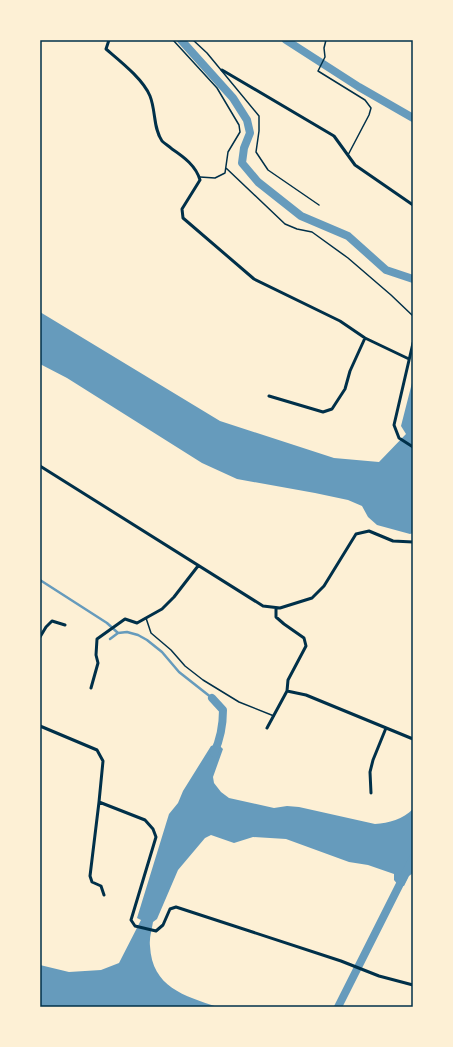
<svg xmlns="http://www.w3.org/2000/svg" width="453" height="1047" font-family="'Noto Serif',serif">
	<rect width="100%" height="100%" fill="#fdf0d5"/>
	<!-- water -->
	<path fill="#669bbc" d="M 40,312 L 220,421 L 334,458 L 379,462 L 406,434 L 401,426 L 413,379 L 413,533 L 410,534 L 377,525 L 368,517 L 362,506 L 348,500 L 315,493 L 237,479 L 202,463 L 67,378 L 40,364 Z
		M 218,744 L 223,749 L 213,777 L 214,783 L 221,792 L 229,798 L 274,808 L 287,806 L 299,807 L 375,824 C 389,823 403,819 413,809 L 413,873 L 409,876 L 404,886 L 399,886 L 394,880 L 394,874 L 368,865 L 349,862 L 286,839 L 253,837 L 234,843 L 211,835 L 205,838 L 178,870 L 157,919 L 153,922 C 152,929 149,938 150,946 C 152,987 184,996 218,1007 L 40,1007 L 40,965 L 69,972 L 101,970 L 119,963 L 141,920 L 137,918 L 169,814 L 178,803 L 183,791 L 211,746 Z"/>
	<g fill="none" stroke-linecap="round" stroke-linejoin="round">
		<!-- stream -->
		<path stroke="#669bbc" stroke-width="2.5" d="M 40,580 L 107,623 L 118,633
			M 110,639 L 118,633 L 127,632 L 138,635 L 147,640 L 162,652 L 179,672 L 212,698"/>
		<!-- canal -->
		<path stroke="#669bbc" stroke-width="8" d="M 181,40 L 233,98 L 247,120 L 250,133 L 244,148 L 242,163 L 258,182 L 301,216 L 348,236 L 386,270 L 413,279
			M 286,40 L 359,87 L 413,118
			M 212,698 L 223,710 C 223,724 220,740 214,753
			M 338,1007 L 413,858"/>
		<!-- service -->
		<path stroke="#003049" stroke-width="1.5" d="M 173,40 L 217,88 L 239,125 L 240,132 L 228,152 L 225,173 L 215,178 L 200,177
			M 193,40 L 207,53 L 259,116 L 259,131 L 256,152 L 268,170 L 319,205
			M 326,40 L 324,48 L 325,57 L 318,71 L 365,100 L 371,108 L 369,115 L 348,155
			M 226,168 L 285,224 L 297,229 L 312,232 L 348,258 L 391,295 L 413,316
			M 146,618 L 151,633 L 171,650 L 185,666 L 203,680 L 239,702 L 274,716"/>
		<!-- minor -->
		<path stroke="#003049" stroke-width="3" d="M 109,40 L 106,49 C 120,61 143,79 150,96 C 156,111 153,128 162,141 C 165,144 169,146 172,149 C 184,157 196,166 200,180 L 182,209 L 183,218 L 254,279 L 340,321 L 365,338 L 409,359
			M 222,70 L 334,136 L 355,165 L 413,205
			M 413,343 L 394,425 L 399,438 L 413,447
			M 269,396 L 323,412 L 332,409 L 345,389 L 350,371 L 365,338
			M 40,466 L 263,606 L 280,608 L 312,598 L 324,586 L 356,534 L 369,531 L 393,541 L 413,542
			M 40,637 L 46,627 L 52,621 L 65,625
			M 91,688 L 98,663 L 96,655 L 97,639 L 125,619 L 137,623 L 162,609 L 174,597 L 198,566
			M 287,691 L 306,695 L 413,739
			M 40,726 L 97,750 L 103,761 L 99,802 L 145,820 L 153,829 L 156,837 L 131,920 L 135,926 L 156,931 L 163,925 L 170,909 L 176,907 L 341,961 L 379,976 L 413,985
			M 267,728 L 287,691 L 288,680 L 306,646 L 304,638 L 284,624 L 276,617 L 276,608
			M 371,793 L 370,772 L 373,760 L 386,728
			M 99,802 L 90,876 L 92,882 L 101,886 L 104,895"/>
	</g>
	<!-- border -->
	<rect width="453" height="1047" fill="none" stroke="#fdf0d5" stroke-width="82"/>
	<rect x="41" y="41" width="371" height="965" fill="none" stroke="#003049" stroke-width="1.5"/>
</svg>
